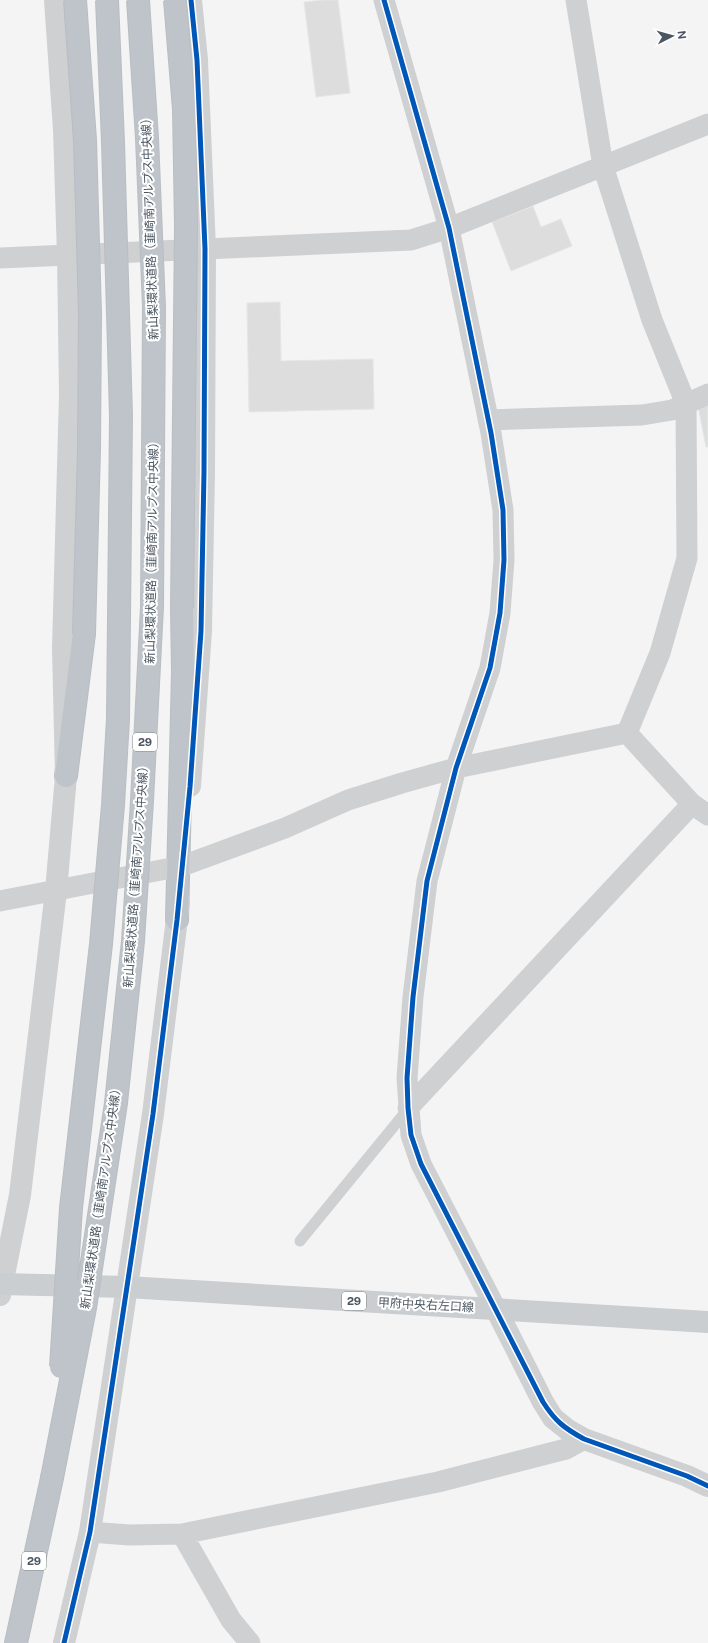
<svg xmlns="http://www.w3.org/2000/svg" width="708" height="1643" font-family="'Public Sans','Noto Sans JP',sans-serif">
	<rect width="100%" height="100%" fill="#f4f4f4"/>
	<!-- building -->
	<path fill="#ddddde" stroke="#e5e6e7" d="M 323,0 L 338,0 L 350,93 L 316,97 L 304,2 Z
		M 533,206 L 541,227 L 561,219 L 572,246 L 511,271 L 492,222 Z
		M 280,302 L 281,361 L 373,359 L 374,409 L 249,412 L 247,303 Z
		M 708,404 L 708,447 L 706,447 L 698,406 Z"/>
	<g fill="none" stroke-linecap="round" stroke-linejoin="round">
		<!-- motorway casing -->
		<g stroke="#b9bec3" stroke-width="24">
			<path id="motorway" d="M 66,776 L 84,634
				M 177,920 L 183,671 L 182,608
				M 16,1643 L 52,1478"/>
		</g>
		<!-- service -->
		<path stroke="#ced0d2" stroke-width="11" d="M 300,1241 L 408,1109"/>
		<!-- minor -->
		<path stroke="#ced0d2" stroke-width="21" d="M 384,0 L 449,228 L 491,433 L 503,510 L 504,560 L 500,613 L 490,668 L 456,768 L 427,881 L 413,997 L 407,1078 L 411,1135 L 421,1164 L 496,1309
			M 0,258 L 411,240 L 449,228 L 708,124
			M 488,420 L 642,415 L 672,410 L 708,394
			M 627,733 L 692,804 L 708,815
			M 0,901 L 182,866 L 285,828 L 348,800 L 402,783 L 456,768 L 627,733 L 660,653 L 687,558 L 686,404 L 652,320 L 603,166 L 576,0
			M 408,1108 L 692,804
			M 90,1532 L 129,1535 L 182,1534 L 438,1482 L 566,1449 L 584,1439
			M 182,1534 L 231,1620 L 250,1643"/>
		<!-- tertiary -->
		<path stroke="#ced0d2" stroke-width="22" d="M 190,786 L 201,631 L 204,472 L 205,249 L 197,60 L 191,0
			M 0,1295 L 20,1195 L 56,891 L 66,776 L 63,648 L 70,394 L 68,255 L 64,130 L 55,0
			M 496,1309 L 543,1402 L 553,1418 L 568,1430 L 584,1439 L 687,1476 L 708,1486
			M 64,1643 L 90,1532 L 153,1114 L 179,902"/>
		<!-- primary -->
		<path stroke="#caced1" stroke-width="22" d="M 0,1284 L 127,1287 L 708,1322"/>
		<!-- motorway -->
		<use href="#motorway" stroke="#bec4c9" stroke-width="22"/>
		<!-- motorway-bridge casing -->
		<g stroke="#b9bec3" stroke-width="24" stroke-linecap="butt">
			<path id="motorway-bridge" d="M 75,0 L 85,140 L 90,313 L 89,450 L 84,634
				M 175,0 L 184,109 L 186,226 L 182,608
				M 61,1367 L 71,1208 L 101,944 L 113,805 L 118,719 L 121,416 L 113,142 L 107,0
				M 52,1478 L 85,1308 L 116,1103 L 133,941 L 142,801 L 152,607 L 154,307 L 147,138 L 138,0"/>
		</g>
		<!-- motorway-bridge -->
		<use href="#motorway-bridge" stroke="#bec4c9" stroke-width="22"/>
		<!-- cycleway casing -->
		<g stroke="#fff" stroke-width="8">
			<path id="cycleway" d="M 384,0 L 449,228 L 491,433 L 503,510 L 504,560 L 500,613 L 490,668 L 456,768 L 427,881 L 413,997 L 407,1078 L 408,1108 L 411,1135 L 421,1164 L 543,1402 C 555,1421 564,1428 584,1439 L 687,1476 L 708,1486
				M 64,1643 L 90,1532 L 153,1114 L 177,920 L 190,787 L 201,631 L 204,472 L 205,249 L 197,60 L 191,0"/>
		</g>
		<!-- cycleway -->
		<use href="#cycleway" stroke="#0057b8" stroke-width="5"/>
	</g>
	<g text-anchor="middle" stroke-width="4" stroke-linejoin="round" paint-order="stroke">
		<!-- shield labels -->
		<g fill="#fff" stroke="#808990" stroke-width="1">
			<rect x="133" y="733" width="24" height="18" rx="3"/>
			<rect x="342" y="1292" width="24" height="18" rx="3"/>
			<rect x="22" y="1552" width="24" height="18" rx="3"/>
		</g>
		<g font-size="11" font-weight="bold" fill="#4a5661">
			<text x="145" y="746">29</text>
			<text x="354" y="1305">29</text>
			<text x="34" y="1565">29</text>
		</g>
		<!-- street labels -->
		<g font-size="12" fill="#4a5661" stroke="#fff">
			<text transform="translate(150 226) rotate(-92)" y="4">新山梨環状道路（韮崎南アルプス中央線）</text>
			<text transform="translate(152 550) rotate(-89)" y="4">新山梨環状道路（韮崎南アルプス中央線）</text>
			<text transform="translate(136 874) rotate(-86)" y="4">新山梨環状道路（韮崎南アルプス中央線）</text>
			<text transform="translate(101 1196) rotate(-82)" y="4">新山梨環状道路（韮崎南アルプス中央線）</text>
			<text transform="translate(426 1305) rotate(3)" y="4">甲府中央右左口線</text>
		</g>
	</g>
	<!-- north arrow -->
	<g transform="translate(672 36) rotate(84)" stroke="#ffffff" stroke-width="3" paint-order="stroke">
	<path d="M0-3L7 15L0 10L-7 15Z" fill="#4a5661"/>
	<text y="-6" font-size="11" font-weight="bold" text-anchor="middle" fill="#4a5661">N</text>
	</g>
</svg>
